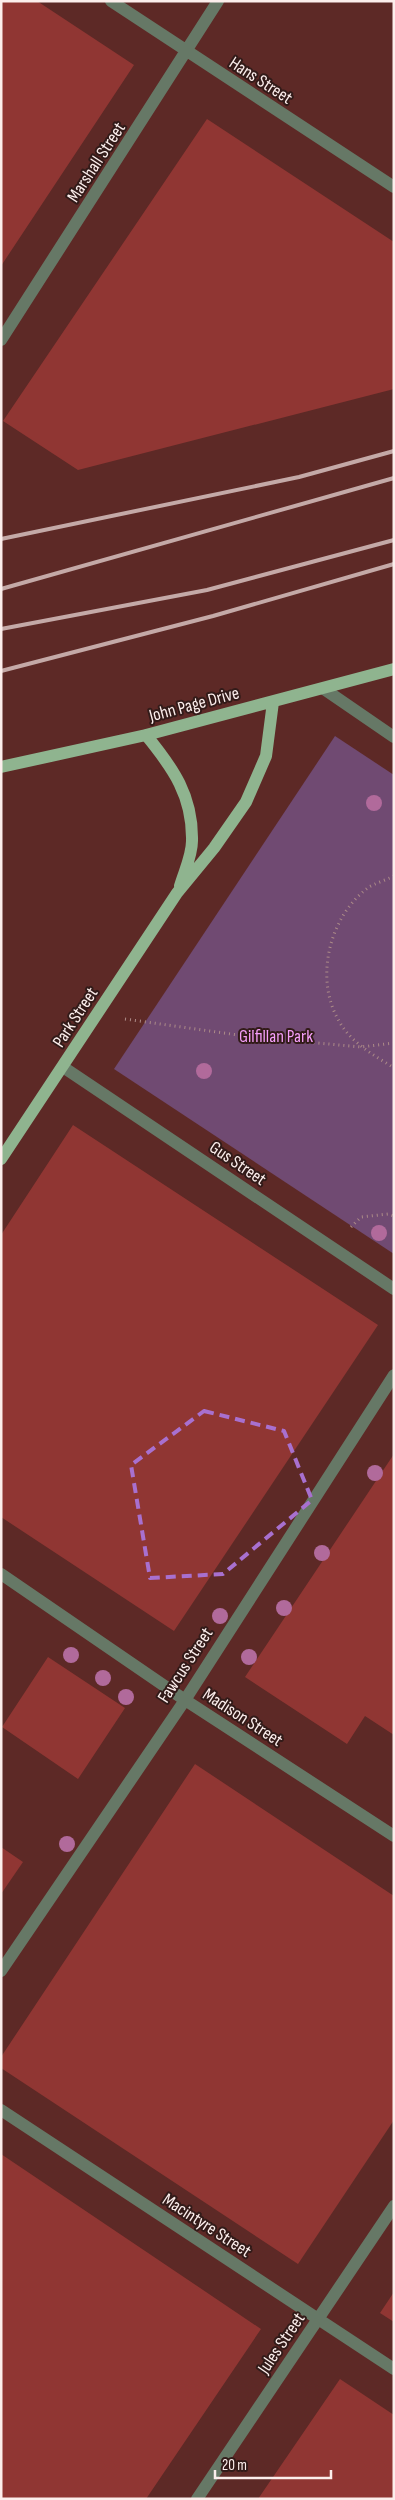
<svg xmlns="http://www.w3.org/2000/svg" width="395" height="2500" font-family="'Sofia Sans Condensed',sans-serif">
	<rect width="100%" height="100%" fill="#5d2926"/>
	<!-- green -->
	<path fill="#704a72" d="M 335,736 L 394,775 L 394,1254 L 114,1069 Z"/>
	<!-- building -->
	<path fill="#903633" d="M 1,1 L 37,1 L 134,65 L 1,266 Z
		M 207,119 L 394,242 L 394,389 L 78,470 L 3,421 Z
		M 73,1125 L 378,1325 L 174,1631 L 1,1517 L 1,1235 Z
		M 394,1454 L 394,1735 L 365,1716 L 347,1744 L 245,1677 Z
		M 48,1657 L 125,1708 L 78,1779 L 2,1727 Z
		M 195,1764 L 394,1896 L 394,2120 L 298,2264 L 1,2068 L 1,2057 Z
		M 1,1847 L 23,1862 L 1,1894 Z
		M 1,2154 L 261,2329 L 146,2499 L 1,2499 Z
		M 394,2292 L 394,2322 L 380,2313 Z
		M 340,2379 L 394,2415 L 394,2499 L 258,2499 Z"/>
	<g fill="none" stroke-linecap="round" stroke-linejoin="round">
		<!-- path -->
		<path stroke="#ac8b88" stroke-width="3" stroke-dasharray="1 4" stroke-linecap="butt" d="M 394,876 C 386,880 376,883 369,887 C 329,916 314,979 339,1021 C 351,1043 374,1055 394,1068
			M 125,1019 L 252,1037 L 361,1047 L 394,1043
			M 351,1227 L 361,1217 L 388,1214 L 394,1216"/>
		<!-- minor -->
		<path stroke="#667866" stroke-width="12" d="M 111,1 L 394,187
			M 1,340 L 218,1
			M 324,689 L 394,737
			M 63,1067 L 394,1289
			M 1,1574 L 185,1700 L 394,1836
			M 1,1971 L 185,1700 L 394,1375
			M 1,2110 L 394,2369
			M 197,2499 L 394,2206"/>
		<!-- major -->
		<path stroke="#8fb48f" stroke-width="12" d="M 146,735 C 173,768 193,796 192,841 C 192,856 184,872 180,886
			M 1,767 L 146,735 L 394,669
			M 1,1159 L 177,893 L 214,848 L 246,802 L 266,756 L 273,702"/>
		<!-- rail -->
		<path stroke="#c4a9a7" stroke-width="4" d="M 1,539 L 299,477 L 394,451
			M 1,589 L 394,478
			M 1,629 L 207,590 L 394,540
			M 1,671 L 213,616 L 394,564"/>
	</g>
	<!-- trees -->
	<g fill="#b16a9b">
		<circle cx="374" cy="803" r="8"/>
		<circle cx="204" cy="1071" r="8"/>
		<circle cx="379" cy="1233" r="8"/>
		<circle cx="375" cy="1473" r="8"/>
		<circle cx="322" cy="1553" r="8"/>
		<circle cx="284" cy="1608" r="8"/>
		<circle cx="220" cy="1616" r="8"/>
		<circle cx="71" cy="1655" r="8"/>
		<circle cx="249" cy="1657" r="8"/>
		<circle cx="103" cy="1678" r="8"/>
		<circle cx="126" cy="1697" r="8"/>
		<circle cx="67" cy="1844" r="8"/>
	</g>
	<!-- marked area -->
	<path fill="none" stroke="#a870cf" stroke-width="4" stroke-dasharray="10 6" stroke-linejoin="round" d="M 204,1411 L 284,1431 L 312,1500 L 223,1574 L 150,1578 L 131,1465 Z"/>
	<g text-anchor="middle" stroke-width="4" stroke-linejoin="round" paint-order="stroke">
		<!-- street labels -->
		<g font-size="18" fill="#fceeec" stroke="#321b19">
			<text transform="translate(261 80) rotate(33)" y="6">Hans Street</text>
			<text transform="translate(96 162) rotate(-57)" y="6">Marshall Street</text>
			<text transform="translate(194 704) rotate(-15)" y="6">John Page Drive</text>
			<text transform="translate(75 1017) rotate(-57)" y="6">Park Street</text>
			<text transform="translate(238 1163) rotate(34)" y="6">Gus Street</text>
			<text transform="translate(185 1665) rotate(-57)" y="6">Fawcus Street</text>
			<text transform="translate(243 1717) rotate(33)" y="6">Madison Street</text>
			<text transform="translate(207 2225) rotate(33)" y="6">Macintyre Street</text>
			<text transform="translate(281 2343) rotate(-56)" y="6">Jules Street</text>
		</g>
		<!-- park labels -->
		<g font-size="18" fill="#f59ffa" stroke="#321b19">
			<text x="276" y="1042">Gilfillan Park</text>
		</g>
	</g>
	<!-- border -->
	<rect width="395" height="2500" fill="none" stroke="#fceeec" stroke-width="5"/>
	<!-- scale -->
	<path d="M215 2470v8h116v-8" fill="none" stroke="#fceeec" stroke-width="2.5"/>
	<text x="222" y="2470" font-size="15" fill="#fceeec" stroke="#321b19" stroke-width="4" paint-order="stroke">20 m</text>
</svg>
